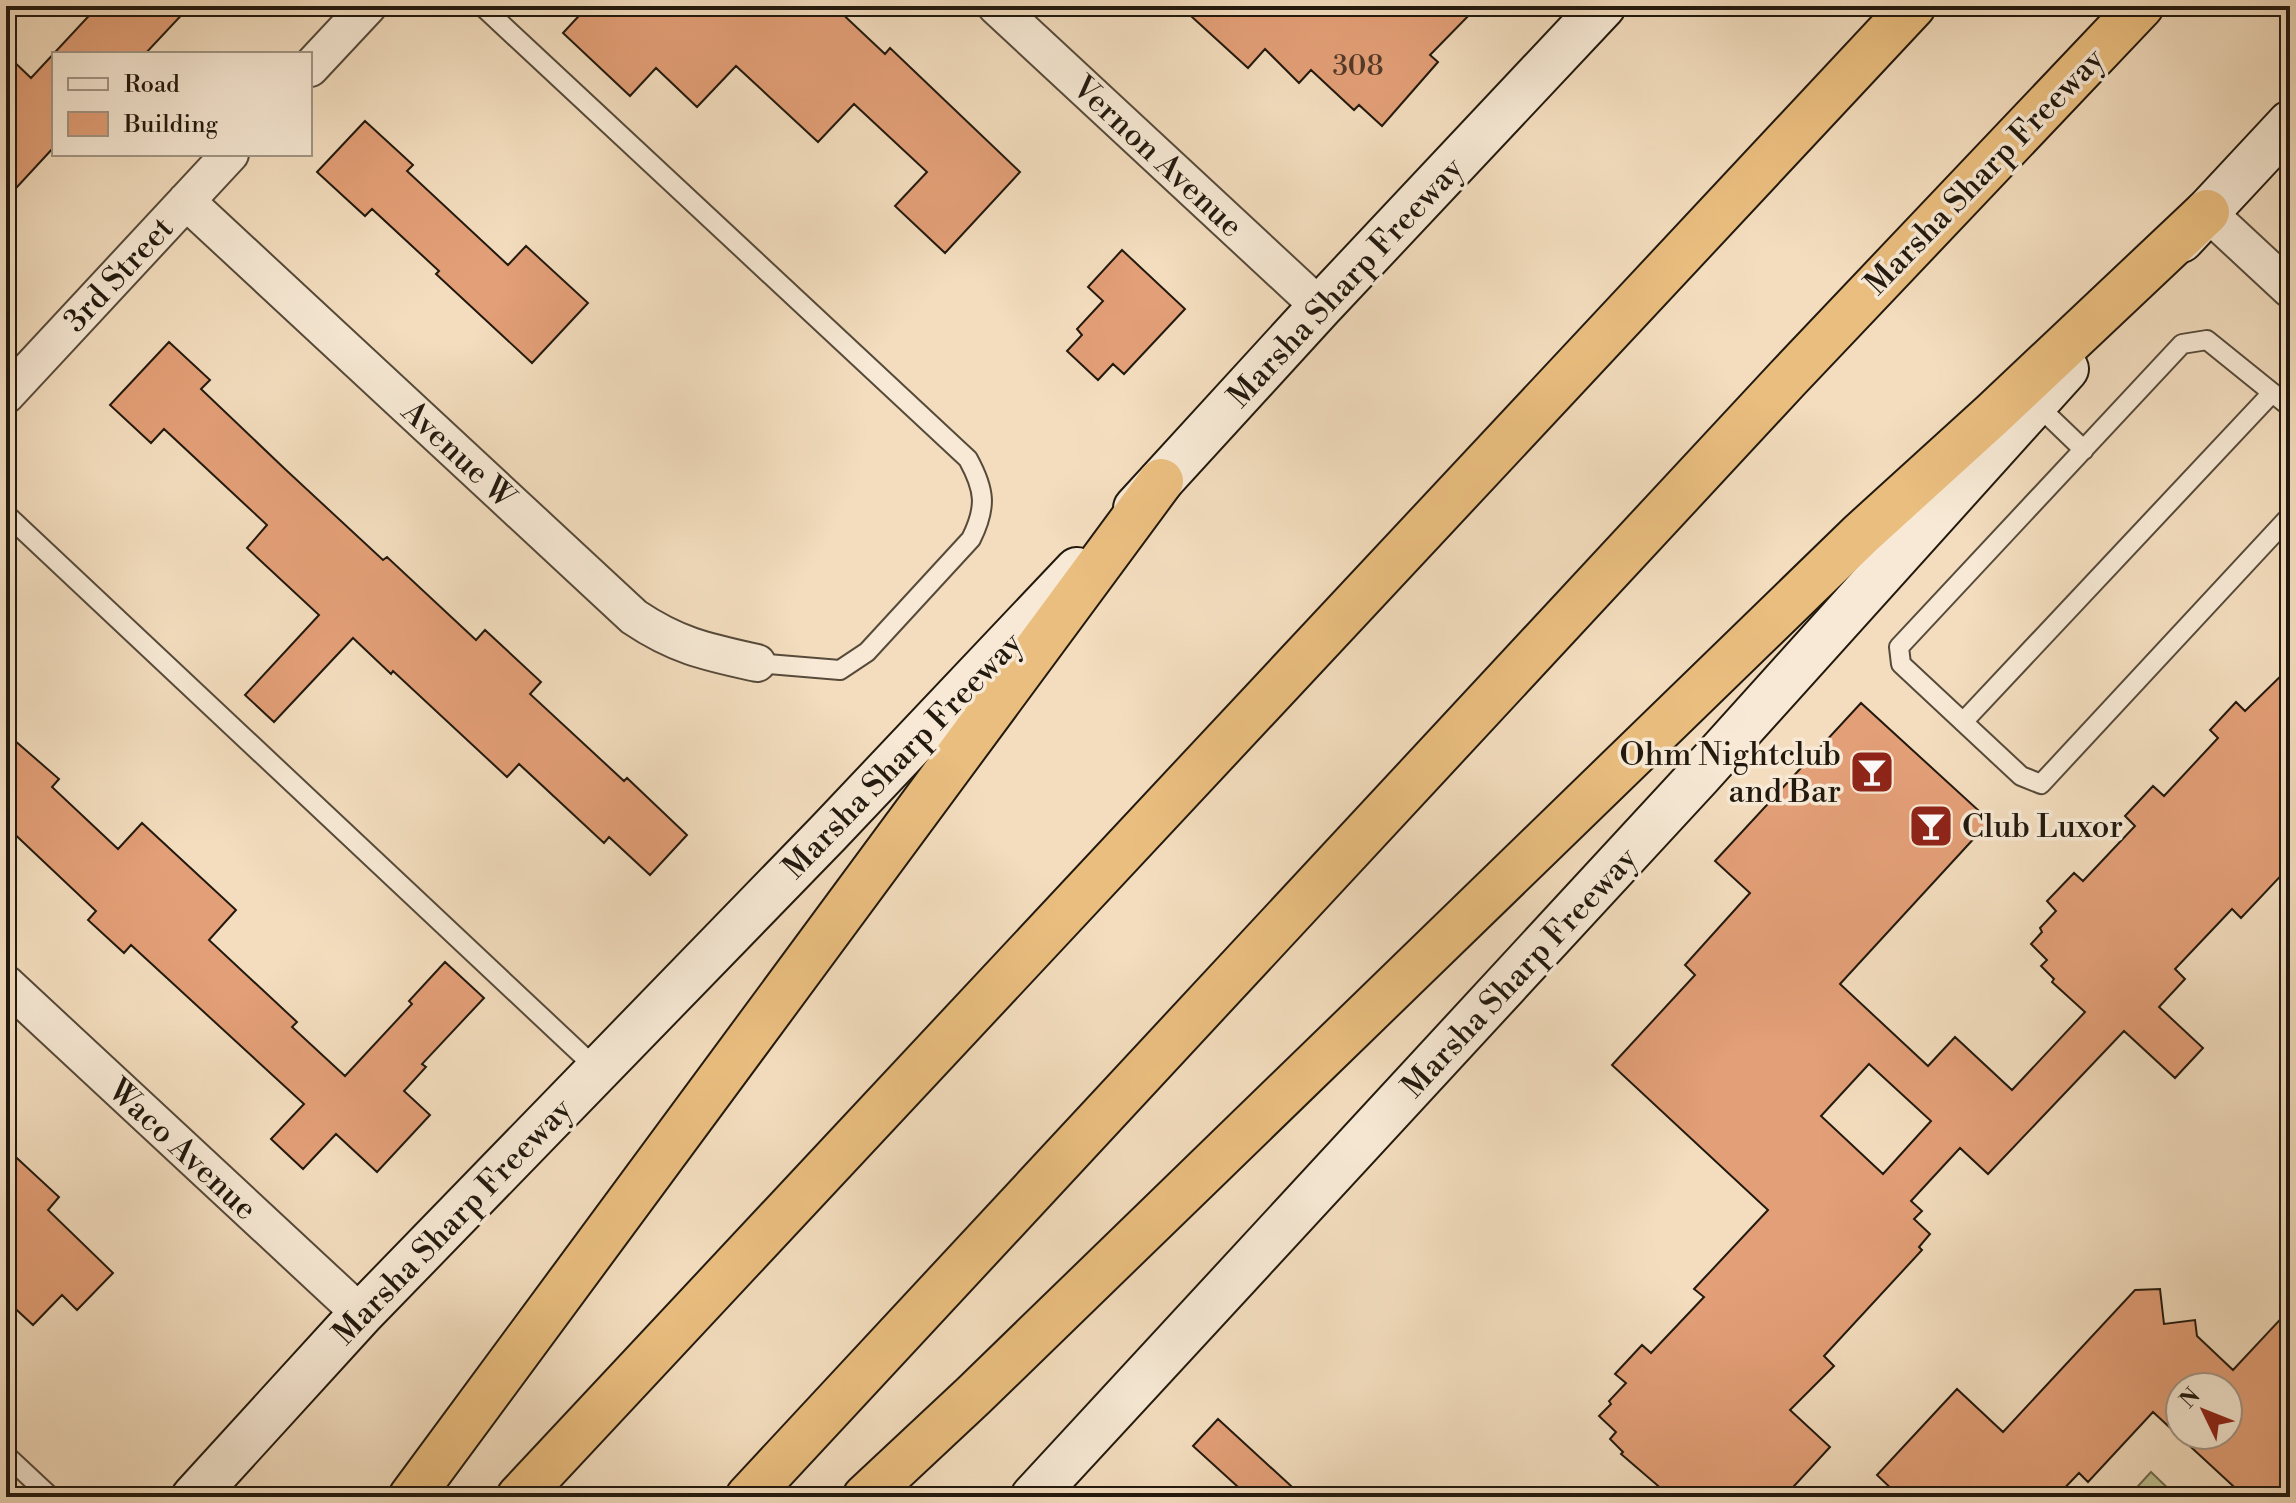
<svg xmlns="http://www.w3.org/2000/svg" width="2296" height="1503" font-family="'Libre Bodoni',serif">
	<rect width="100%" height="100%" fill="#f3ddbe"/>
	<filter id="stains"><feTurbulence type="fractalNoise" baseFrequency=".0025" numOctaves="4"/><feColorMatrix values="0 0 0 0 .2 0 0 0 0 .09 0 0 0 0 .02 0 0 0 .5 -.17"/></filter>
	<radialGradient id="worn" r=".72"><stop offset=".6" stop-color="#630" stop-opacity="0"/><stop offset="1" stop-color="#630" stop-opacity=".3"/></radialGradient>
	<!-- green -->
	<path fill="#bdc090" stroke="#706c4f" stroke-width="2" d="M 2151,1472 L 2177,1497 L 2128,1497 Z"/>
	<!-- building -->
	<path fill="#e39f77" stroke="#22190e" stroke-width="2" fill-rule="evenodd" d="M 98,6 L 190,6 L 145,54 L 54,54 L 54,147 L 6,199 L 6,54 L 31,78 Z
		M 588,6 L 834,6 L 885,54 L 890,48 L 1020,172 L 945,253 L 895,206 L 927,172 L 854,104 L 818,142 L 736,66 L 697,107 L 656,68 L 630,96 L 563,33 Z
		M 1180,6 L 1478,6 L 1430,55 L 1438,62 L 1382,126 L 1359,105 L 1354,110 L 1311,70 L 1299,83 L 1265,49 L 1248,68 Z
		M 365,121 L 413,165 L 407,171 L 508,265 L 526,246 L 588,303 L 532,363 L 436,274 L 439,271 L 372,209 L 365,216 L 317,172 Z
		M 1122,250 L 1185,309 L 1124,374 L 1113,364 L 1098,380 L 1067,351 L 1082,335 L 1077,329 L 1103,301 L 1088,287 Z
		M 169,342 L 210,380 L 201,389 L 286,470 L 383,560 L 387,557 L 476,640 L 485,630 L 541,682 L 530,694 L 624,781 L 627,778 L 687,835 L 650,875 L 609,837 L 604,843 L 519,764 L 507,777 L 393,671 L 391,674 L 353,638 L 274,722 L 245,695 L 319,615 L 247,548 L 267,525 L 164,429 L 151,443 L 110,405 Z
		M 2290,667 L 2290,866 L 2241,918 L 2232,909 L 2175,969 L 2185,979 L 2159,1007 L 2203,1048 L 2175,1078 L 2124,1031 L 1988,1174 L 1960,1148 L 1911,1201 L 1922,1211 L 1914,1219 L 1930,1234 L 1919,1247 L 1922,1250 L 1824,1356 L 1834,1366 L 1790,1410 L 1830,1447 L 1784,1497 L 1671,1497 L 1621,1454 L 1623,1452 L 1610,1439 L 1616,1432 L 1599,1416 L 1611,1404 L 1609,1401 L 1626,1383 L 1615,1374 L 1642,1345 L 1651,1353 L 1704,1297 L 1694,1289 L 1768,1210 L 1612,1065 L 1695,975 L 1685,965 L 1750,893 L 1715,861 L 1861,703 L 1990,821 L 1840,984 L 1928,1066 L 1955,1037 L 2012,1090 L 2085,1012 L 2052,982 L 2054,979 L 2041,966 L 2047,960 L 2031,944 L 2042,932 L 2040,928 L 2056,911 L 2047,901 L 2074,873 L 2083,881 L 2135,826 L 2125,816 L 2153,786 L 2164,796 L 2218,738 L 2210,730 L 2236,702 L 2245,711 ZM 1869,1064 L 1931,1121 L 1883,1174 L 1821,1116 Z
		M 6,733 L 59,779 L 52,787 L 118,849 L 142,823 L 236,910 L 209,940 L 297,1022 L 292,1027 L 345,1076 L 412,1004 L 409,1001 L 445,962 L 484,998 L 422,1064 L 426,1067 L 404,1091 L 430,1115 L 377,1172 L 336,1134 L 303,1169 L 271,1139 L 304,1104 L 131,945 L 124,953 L 88,920 L 96,911 L 6,826 Z
		M 6,1148 L 59,1197 L 48,1210 L 113,1273 L 77,1310 L 62,1295 L 33,1325 L 6,1300 Z
		M 2160,1289 L 2164,1324 L 2195,1320 L 2197,1336 L 2233,1370 L 2290,1309 L 2290,1497 L 2245,1497 L 2153,1412 L 2088,1482 L 2079,1473 L 2056,1497 L 1900,1497 L 1877,1475 L 1957,1389 L 2003,1432 L 2135,1290 ZM 2180,1387 L 2228,1387 L 2228,1435 L 2180,1435 Z
		M 1218,1419 L 1303,1497 L 1249,1497 L 1193,1446 Z"/>
	<g fill="none" stroke-linecap="round" stroke-linejoin="round">
		<!-- lane casing -->
		<g stroke="#564a3a" stroke-width="22">
			<path id="lane" d="M 482,6 L 968,459 C 985,490 987,507 971,539 L 867,652 L 840,670 L 757,663
				M 2035,403 L 2084,450
				M 2290,407 L 2207,340 L 2182,344 L 1899,647 L 1901,664 L 2021,776 L 2041,784 L 2290,516
				M 6,514 L 598,1070
				M 1963,722 L 2272,393
				M 6,1455 L 51,1497"/>
		</g>
		<!-- street casing -->
		<g stroke="#564a3a" stroke-width="40">
			<path id="street" d="M 996,6 L 1320,307
				M 310,68 L 368,6
				M 186,201 L 634,617 C 677,646 707,652 757,663
				M 2207,212 L 2290,289
				M 6,395 L 230,154
				M 6,984 L 361,1314"/>
		</g>
		<!-- secondary casing -->
		<g stroke="#22190e" stroke-width="48">
			<path id="secondary" d="M 2181,240 L 2290,123
				M 1136,508 L 1320,307 L 1603,6
				M 194,1497 L 361,1314 L 829,832 L 1077,570
				M 1033,1497 L 1699,776 L 2066,369"/>
		</g>
		<!-- highway casing -->
		<g stroke="#22190e" stroke-width="48">
			<path id="highway" d="M 411,1497 L 1161,481
				M 519,1497 L 1913,6
				M 748,1497 L 1787,379 L 2141,6
				M 865,1497 L 973,1396 L 1861,534 L 1993,414 L 2207,212"/>
		</g>
		<!-- lane -->
		<use href="#lane" stroke="#f7e9d5" stroke-width="18"/>
		<!-- street -->
		<use href="#street" stroke="#f7e9d5" stroke-width="36"/>
		<!-- secondary -->
		<use href="#secondary" stroke="#f7e9d5" stroke-width="44"/>
		<!-- highway -->
		<use href="#highway" stroke="#eabe7f" stroke-width="44"/>
	</g>
	<!-- icons -->
	<defs>
		<g id="bar-square" transform="scale(2.3)"><rect x="-9" y="-9" width="18" height="18" rx="4" fill="#8f2418" stroke="#f7e9d5"/><path d="M-6-5H6L.8 .8V4.5H3.5V6h-7V4.5H-.8V.8Z" fill="#fff"/></g>
	</defs>
	<g fill-rule="evenodd">
		<use href="#bar-square" x="1872" y="772"/>
		<use href="#bar-square" x="1931" y="826"/>
	</g>
	<g text-anchor="middle" stroke-width="7" stroke-linejoin="round" paint-order="stroke">
		<!-- number labels -->
		<g font-size="28" fill="#523a28">
			<text x="1358" y="75">308</text>
		</g>
		<!-- street labels -->
		<g font-size="32" fill="#22190e" stroke="#f7e9d5">
			<text transform="translate(1158 156) rotate(43)" y="11">Vernon Avenue</text>
			<text transform="translate(1984 171) rotate(-46)" y="11">Marsha Sharp Freeway</text>
			<text transform="translate(118 274) rotate(-47)" y="11">3rd Street</text>
			<text transform="translate(1345 282) rotate(-47)" y="11">Marsha Sharp Freeway</text>
			<text transform="translate(459 454) rotate(43)" y="11">Avenue W</text>
			<text transform="translate(902 755) rotate(-46)" y="11">Marsha Sharp Freeway</text>
			<text transform="translate(1519 972) rotate(-47)" y="11">Marsha Sharp Freeway</text>
			<text transform="translate(183 1149) rotate(43)" y="11">Waco Avenue</text>
			<text transform="translate(452 1221) rotate(-46)" y="11">Marsha Sharp Freeway</text>
		</g>
		<!-- poi labels -->
		<g font-size="32" fill="#22190e" stroke="#f7e9d5" text-anchor="end">
			<text x="1841" y="765">Ohm Nightclub<tspan x="1841" dy="37">and Bar</tspan></text>
			<text x="1962" y="837" text-anchor="start">Club Luxor</text>
		</g>
	</g>
	<!-- margin -->
	<rect width="2296" height="1503" fill="none" stroke="#f3ddbe" stroke-width="32"/>
	<rect x="8" y="8" width="2280" height="1487" fill="none" stroke="#22190e" stroke-width="4"/>
	<rect x="16" y="16" width="2264" height="1471" fill="none" stroke="#22190e" stroke-width="2"/>
	<!-- legend -->
	<rect x="52" y="52" width="260" height="104" fill="#f7e9d5" stroke="#a29685" stroke-width="2"/>
	<rect x="68" y="78" width="40" height="12" fill="#f7e9d5" stroke="#a29685" stroke-width="2"/>
	<text x="124" y="92" font-size="24" fill="#22190e">Road</text>
	<rect x="68" y="112" width="40" height="24" fill="#e39f77" stroke="#a29685" stroke-width="2"/>
	<text x="124" y="132" font-size="24" fill="#22190e">Building</text>
	<!-- north arrow -->
	<g transform="translate(2204 1411) rotate(313)"><circle r="38" fill="#f7e9d5" stroke="#a29685" stroke-width="2"/>
	<path d="M0-6L14 30L0 20L-14 30Z" fill="#8f2418"/>
	<text y="-12" font-size="22" font-weight="bold" text-anchor="middle" fill="#22190e">N</text>
	</g>
	<rect width="100%" height="100%" filter="url(#stains)"/>
	<rect width="100%" height="100%" fill="url(#worn)"/>
</svg>
